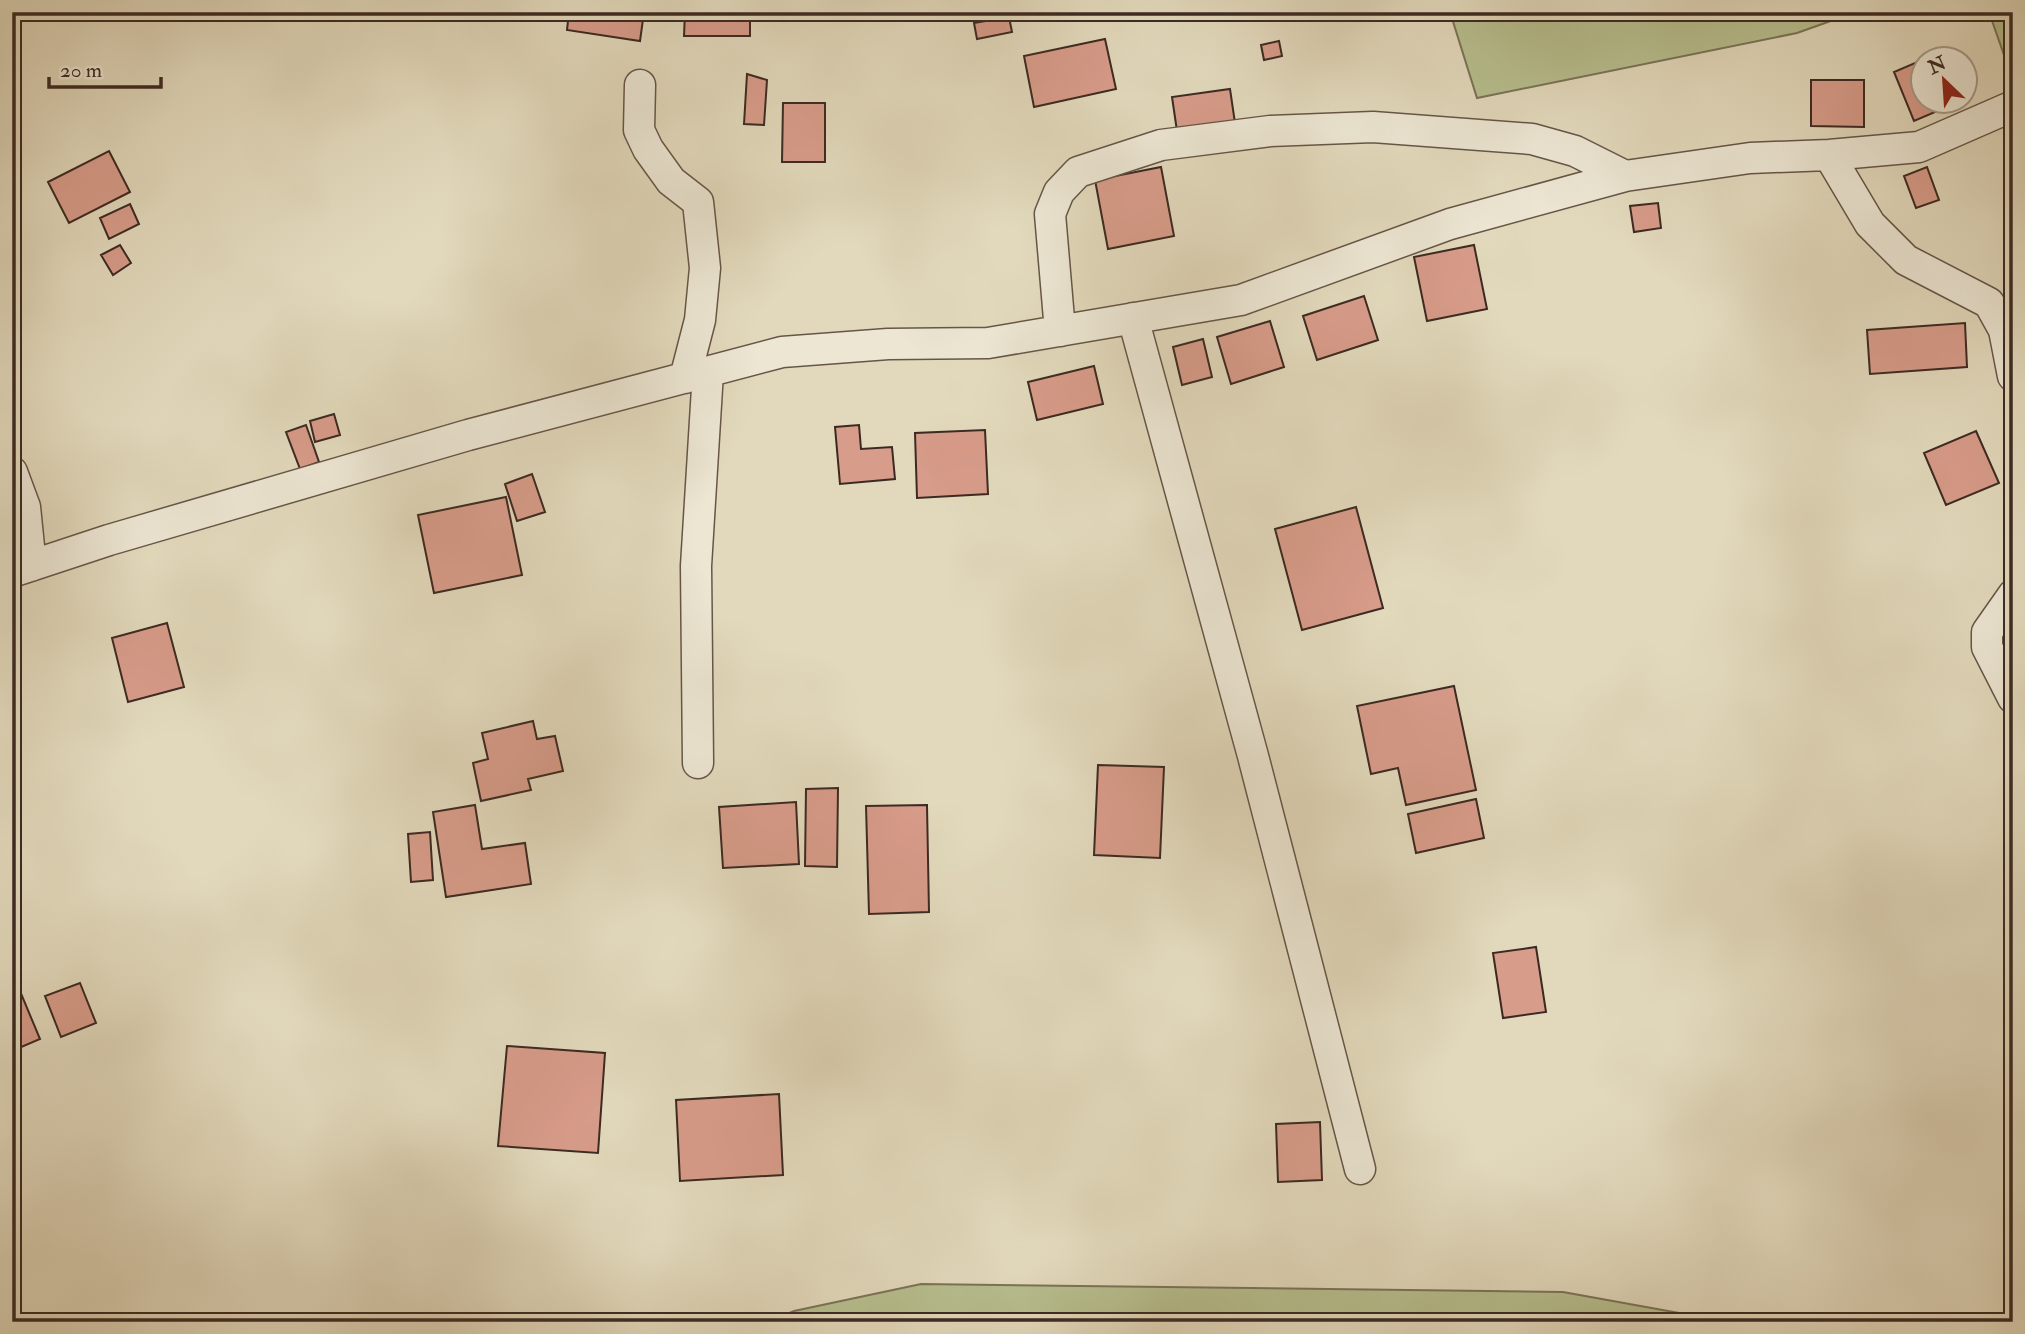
<svg xmlns="http://www.w3.org/2000/svg" width="2025" height="1334" font-family="'IM FELL Double Pica',serif">
	<rect width="100%" height="100%" fill="#e2d9bc"/>
	<filter id="stains"><feTurbulence type="fractalNoise" baseFrequency=".00286" numOctaves="4"/><feColorMatrix values="0 0 0 0 .2 0 0 0 0 .09 0 0 0 0 .02 0 0 0 .5 -.17"/></filter>
	<radialGradient id="worn" r=".72"><stop offset=".6" stop-color="#630" stop-opacity="0"/><stop offset="1" stop-color="#630" stop-opacity=".3"/></radialGradient>
	<!-- green -->
	<path fill="#b7be8e" stroke="#7a7458" stroke-width="2" d="M 1450,12 L 1856,12 L 1797,33 L 1477,98 Z
		M 1989,12 L 2013,12 L 2013,81 Z
		M 921,1284 L 1563,1292 L 1729,1322 L 769,1322 L 794,1311 Z"/>
	<!-- building -->
	<path fill="#d89c8a" stroke="#3c2a22" stroke-width="2" d="M 569,12 L 644,12 L 640,41 L 567,30 Z
		M 685,12 L 750,12 L 750,36 L 684,36 Z
		M 1009,17 L 1012,32 L 977,39 L 974,23 Z
		M 1105,39 L 1116,89 L 1034,107 L 1024,56 Z
		M 1279,41 L 1282,56 L 1264,60 L 1261,45 Z
		M 1936,54 L 1938,60 L 1924,60 L 1924,102 L 1956,102 L 1956,103 L 1914,121 L 1894,72 Z
		M 747,74 L 767,80 L 764,125 L 744,124 Z
		M 1811,80 L 1864,80 L 1864,127 L 1811,126 Z
		M 1230,89 L 1235,123 L 1177,131 L 1172,97 Z
		M 783,103 L 825,103 L 825,162 L 782,162 Z
		M 109,151 L 130,192 L 69,223 L 48,182 Z
		M 1161,167 L 1174,236 L 1108,249 L 1095,180 Z
		M 1927,167 L 1939,200 L 1916,208 L 1904,176 Z
		M 1658,203 L 1661,228 L 1634,232 L 1630,206 Z
		M 130,204 L 139,224 L 109,239 L 100,218 Z
		M 120,245 L 131,263 L 113,275 L 101,255 Z
		M 1474,245 L 1487,309 L 1427,321 L 1414,257 Z
		M 1364,296 L 1378,340 L 1317,360 L 1303,316 Z
		M 1270,321 L 1284,367 L 1231,384 L 1217,337 Z
		M 1965,323 L 1967,367 L 1870,374 L 1867,330 Z
		M 1203,339 L 1212,377 L 1182,385 L 1173,347 Z
		M 1094,366 L 1103,404 L 1037,420 L 1028,382 Z
		M 334,414 L 340,435 L 315,442 L 310,421 Z
		M 306,425 L 319,462 L 300,469 L 286,432 Z
		M 859,425 L 861,449 L 892,447 L 895,479 L 840,484 L 835,427 Z
		M 985,430 L 988,494 L 917,498 L 915,433 Z
		M 1976,431 L 1999,483 L 1946,505 L 1924,453 Z
		M 532,474 L 545,512 L 517,521 L 505,484 Z
		M 506,497 L 522,575 L 434,593 L 418,515 Z
		M 1356,507 L 1383,608 L 1302,630 L 1275,529 Z
		M 167,623 L 184,687 L 128,702 L 112,638 Z
		M 1454,686 L 1476,790 L 1406,805 L 1398,768 L 1371,774 L 1357,706 Z
		M 533,721 L 537,739 L 555,736 L 563,771 L 528,779 L 531,790 L 481,801 L 473,763 L 488,759 L 482,733 Z
		M 1098,765 L 1164,767 L 1160,858 L 1094,855 Z
		M 838,788 L 837,867 L 805,866 L 806,789 Z
		M 1476,799 L 1484,838 L 1416,853 L 1408,814 Z
		M 796,802 L 799,864 L 723,868 L 719,807 Z
		M 475,805 L 482,849 L 525,843 L 531,884 L 446,897 L 433,812 Z
		M 927,805 L 929,912 L 869,914 L 866,806 Z
		M 430,832 L 433,880 L 411,882 L 408,834 Z
		M 1536,947 L 1546,1012 L 1503,1018 L 1493,953 Z
		M 12,972 L 40,1039 L 12,1051 Z
		M 80,983 L 96,1023 L 61,1037 L 45,996 Z
		M 507,1046 L 605,1053 L 598,1153 L 498,1146 Z
		M 779,1094 L 783,1175 L 680,1181 L 676,1100 Z
		M 1320,1122 L 1322,1180 L 1278,1182 L 1276,1124 Z"/>
	<g fill="none" stroke-linecap="round" stroke-linejoin="round">
		<!-- minor casing -->
		<g stroke="#665648" stroke-width="33">
			<path id="minor" d="M 640,85 L 639,130 L 648,149 L 671,181 L 698,202 L 705,268 L 700,320 L 685,378
				M 1829,155 L 1870,224 L 1906,260 L 1989,303 L 2004,330 L 2013,376
				M 1133,318 L 1253,756 L 1360,1169
				M 1060,331 L 1050,214 L 1059,192 L 1078,172 L 1161,145 L 1270,131 L 1373,127 L 1532,139 L 1575,151 L 1625,176
				M 12,472 L 25,507 L 31,566
				M 12,572 L 109,540 L 468,435 L 782,352 L 888,344 L 988,343 L 1241,300 L 1450,224 L 1625,176 L 1750,158 L 1829,155 L 1919,147 L 2013,106
				M 2013,595 L 1987,632 L 1987,647 L 2013,698
				M 698,763 L 696,566 L 708,372"/>
		</g>
		<!-- minor -->
		<use href="#minor" stroke="#ece6d3" stroke-width="30"/>
	</g>
	<!-- margin -->
	<rect width="2025" height="1334" fill="none" stroke="#e2d9bc" stroke-width="42"/>
	<rect x="14" y="14" width="1997" height="1306" fill="none" stroke="#3c2a22" stroke-width="3.5"/>
	<rect x="21" y="21" width="1983" height="1292" fill="none" stroke="#3c2a22" stroke-width="2"/>
	<!-- north arrow -->
	<g transform="translate(1944 80) rotate(335)"><circle r="33" fill="#ece6d3" stroke="#a69b8c" stroke-width="2"/>
	<path d="M0-5L12 26L0 18L-12 26Z" fill="#8f2418"/>
	<text y="-10" font-size="19" font-weight="bold" text-anchor="middle" fill="#3c2a22">N</text>
	</g>
	<!-- scale -->
	<path d="M49 77v10h112v-10" fill="none" stroke="#3c2a22" stroke-width="3.5"/>
	<text x="60" y="77" font-size="21" fill="#3c2a22" stroke="#ece6d3" stroke-width="5" paint-order="stroke">20 m</text>
	<rect width="100%" height="100%" filter="url(#stains)"/>
	<rect width="100%" height="100%" fill="url(#worn)"/>
</svg>
